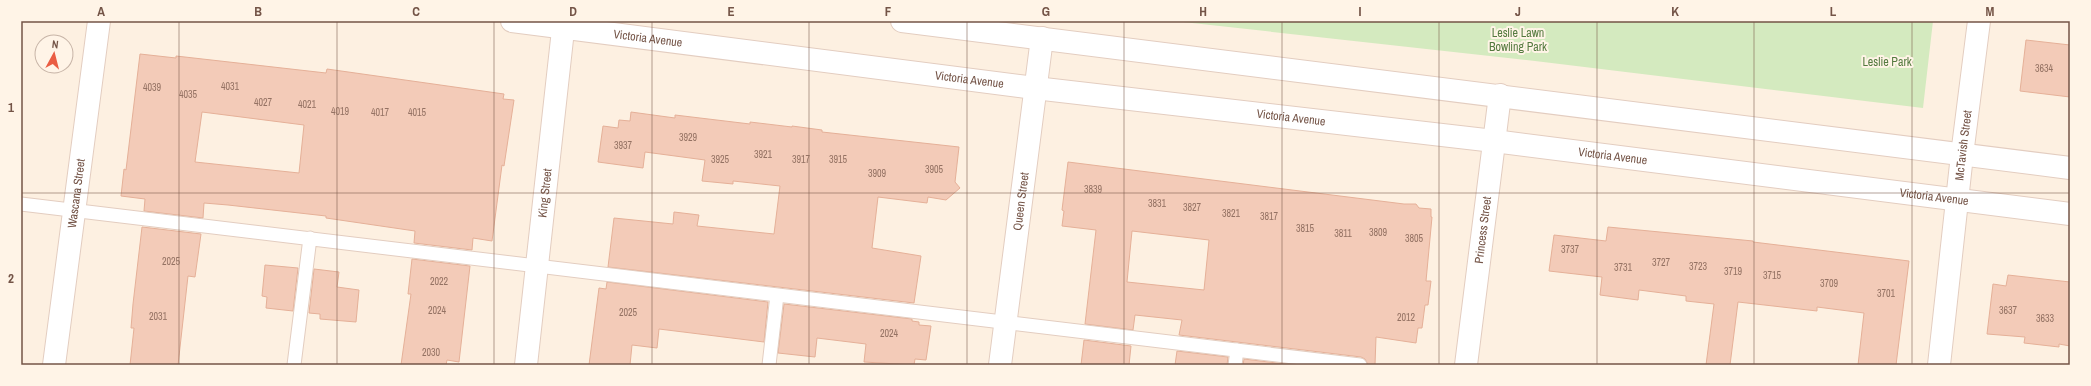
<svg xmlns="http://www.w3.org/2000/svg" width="2091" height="386" font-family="'Archivo Narrow',sans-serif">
	<rect width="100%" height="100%" fill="#fdf0e1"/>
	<!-- green -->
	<path fill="#d4eabf" d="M 1174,21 L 1933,21 L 1923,108 L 1535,61 Z"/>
	<!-- building -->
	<path fill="#f3cbb8" stroke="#e5b098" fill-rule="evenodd" d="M 2026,40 L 2070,45 L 2070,97 L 2020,91 Z
		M 140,54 L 176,58 L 176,56 L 326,73 L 327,69 L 504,94 L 503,99 L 514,100 L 504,166 L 502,165 L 492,241 L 473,238 L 472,250 L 414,243 L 415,231 L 326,218 L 326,216 L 228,205 L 204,203 L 203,218 L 144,211 L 145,199 L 121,196 L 124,169 L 126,170 ZM 202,112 L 304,125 L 299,173 L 195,162 Z
		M 631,112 L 675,118 L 675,115 L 750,124 L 750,122 L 792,127 L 792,126 L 822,130 L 822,132 L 959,147 L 955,182 L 960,188 L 946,200 L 928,197 L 927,203 L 878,197 L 872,248 L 921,256 L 914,303 L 608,267 L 614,218 L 673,224 L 674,212 L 699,215 L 697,226 L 774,234 L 780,186 L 733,181 L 733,184 L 702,181 L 705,160 L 645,152 L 643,168 L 598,162 L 603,126 L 618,128 L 619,120 L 630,121 Z
		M 1068,162 L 1404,204 L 1416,204 L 1419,208 L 1431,209 L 1431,217 L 1432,217 L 1426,281 L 1431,281 L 1428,305 L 1425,305 L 1422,328 L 1418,328 L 1416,343 L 1376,337 L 1375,365 L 1368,365 L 1365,359 L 1361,357 L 1179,335 L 1182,320 L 1135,315 L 1133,330 L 1085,324 L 1096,230 L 1062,226 L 1064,211 L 1062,210 ZM 1132,231 L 1209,240 L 1204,290 L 1127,282 Z
		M 142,227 L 201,234 L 195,277 L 188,276 L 178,365 L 130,365 L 134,328 L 131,328 L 133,304 Z
		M 1608,227 L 1753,241 L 1753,242 L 1909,261 L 1896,365 L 1858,365 L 1864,313 L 1817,307 L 1817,311 L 1738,302 L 1730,365 L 1706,365 L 1714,304 L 1686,301 L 1686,296 L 1639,290 L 1638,300 L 1600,295 L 1602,277 L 1549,271 L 1554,235 L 1606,241 Z
		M 412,259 L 470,266 L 459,362 L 447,360 L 446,365 L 401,365 L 411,294 L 408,294 Z
		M 265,265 L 298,268 L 293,311 L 266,308 L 267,297 L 262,296 Z
		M 314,269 L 339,272 L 337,287 L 359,290 L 356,322 L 320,319 L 320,314 L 309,313 Z
		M 2008,275 L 2070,282 L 2070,346 L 2059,344 L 2059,347 L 2024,343 L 2025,337 L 1987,334 L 1993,284 L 2006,286 Z
		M 607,282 L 768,302 L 764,342 L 659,329 L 657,348 L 632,345 L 630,365 L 589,365 L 599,288 L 606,289 Z
		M 784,304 L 912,319 L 912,321 L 919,322 L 919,325 L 931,326 L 926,360 L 915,359 L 914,365 L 864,362 L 866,344 L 817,338 L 815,357 L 778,353 Z
		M 1084,340 L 1131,346 L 1129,365 L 1081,365 Z
		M 1177,351 L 1228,357 L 1227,365 L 1175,365 Z
		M 1244,359 L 1293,365 L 1243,365 Z"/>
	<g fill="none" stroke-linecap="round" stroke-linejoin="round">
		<!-- service casing -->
		<g stroke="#e3cdc0" stroke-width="15">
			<path id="service" d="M 21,204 L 1360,365
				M 294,365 L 310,238
				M 769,365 L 777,295
				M 1235,365 L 1237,350"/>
		</g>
		<!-- minor casing -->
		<g stroke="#e3cdc0" stroke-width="24">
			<g id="minor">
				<path id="s1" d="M 54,365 L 99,21"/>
				<path id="s2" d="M 526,365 L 564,21"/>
				<path id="s3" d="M 1000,365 L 1042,38"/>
				<path id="s4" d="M 1466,365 L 1500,95"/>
				<path id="s5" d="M 1939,365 L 1962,155 L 1979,21"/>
			</g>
		</g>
		<!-- tertiary casing -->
		<g stroke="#e3cdc0" stroke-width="24">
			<g id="tertiary">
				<path id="s6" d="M 512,21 L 1035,88 L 1494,141 L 2070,214"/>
				<path d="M 902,21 L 2070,168"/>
			</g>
		</g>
		<!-- service -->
		<use href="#service" stroke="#fff" stroke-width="13"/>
		<!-- minor -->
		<use href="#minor" stroke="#fff" stroke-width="22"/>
		<!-- tertiary -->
		<use href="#tertiary" stroke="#fff" stroke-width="22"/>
	</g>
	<!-- grid -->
	<path fill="none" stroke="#745447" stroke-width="1" stroke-opacity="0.55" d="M 179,21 L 179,365M 337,21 L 337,365M 494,21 L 494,365M 652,21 L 652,365M 809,21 L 809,365M 967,21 L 967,365M 1124,21 L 1124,365M 1282,21 L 1282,365M 1439,21 L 1439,365M 1597,21 L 1597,365M 1754,21 L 1754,365M 1912,21 L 1912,365M 21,193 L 2070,193"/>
	<g text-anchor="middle" stroke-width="4" stroke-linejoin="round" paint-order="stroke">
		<!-- number labels -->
		<g font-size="10" fill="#947263">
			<text x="2044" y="72">3634</text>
			<text x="230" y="90">4031</text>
			<text x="152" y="91">4039</text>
			<text x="188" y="98">4035</text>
			<text x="263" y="106">4027</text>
			<text x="307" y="108">4021</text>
			<text x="340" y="115">4019</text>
			<text x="380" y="116">4017</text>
			<text x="417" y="116">4015</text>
			<text x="688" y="141">3929</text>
			<text x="623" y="149">3937</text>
			<text x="763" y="158">3921</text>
			<text x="720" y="163">3925</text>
			<text x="801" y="163">3917</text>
			<text x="838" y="163">3915</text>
			<text x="934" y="173">3905</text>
			<text x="877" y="177">3909</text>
			<text x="1093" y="193">3839</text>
			<text x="1157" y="207">3831</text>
			<text x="1192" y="211">3827</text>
			<text x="1231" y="217">3821</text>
			<text x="1269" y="220">3817</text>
			<text x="1305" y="232">3815</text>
			<text x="1378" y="236">3809</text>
			<text x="1343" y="237">3811</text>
			<text x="1414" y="242">3805</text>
			<text x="1570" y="253">3737</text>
			<text x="171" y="265">2025</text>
			<text x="1661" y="266">3727</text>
			<text x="1698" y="270">3723</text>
			<text x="1623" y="271">3731</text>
			<text x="1733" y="275">3719</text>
			<text x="1772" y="279">3715</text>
			<text x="439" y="285">2022</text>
			<text x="1829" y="287">3709</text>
			<text x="1886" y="297">3701</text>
			<text x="437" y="314">2024</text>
			<text x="2008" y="314">3637</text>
			<text x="628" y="316">2025</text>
			<text x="158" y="320">2031</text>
			<text x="1406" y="321">2012</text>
			<text x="2045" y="322">3633</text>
			<text x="889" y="337">2024</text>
			<text x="431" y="356">2030</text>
		</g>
		<!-- park labels -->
		<g font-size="12" fill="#547a3f" stroke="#fff4e7">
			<text x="1518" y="37">Leslie Lawn<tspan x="1518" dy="14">Bowling Park</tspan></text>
			<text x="1887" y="66">Leslie Park</text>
		</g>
		<!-- street labels -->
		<g font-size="12" fill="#745447" stroke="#fff4e7">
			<text dy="4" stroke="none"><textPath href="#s6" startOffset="137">Victoria Avenue</textPath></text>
			<text dy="4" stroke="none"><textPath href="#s6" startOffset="461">Victoria Avenue</textPath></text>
			<text dy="4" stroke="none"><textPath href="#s6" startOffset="785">Victoria Avenue</textPath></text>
			<text dy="4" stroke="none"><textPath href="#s5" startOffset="221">McTavish Street</textPath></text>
			<text dy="4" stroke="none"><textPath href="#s6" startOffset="1109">Victoria Avenue</textPath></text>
			<text dy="4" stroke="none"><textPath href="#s1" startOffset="173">Wascana Street</textPath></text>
			<text dy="4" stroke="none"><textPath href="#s2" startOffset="173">King Street</textPath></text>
			<text dy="4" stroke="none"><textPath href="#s6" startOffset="1433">Victoria Avenue</textPath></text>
			<text dy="4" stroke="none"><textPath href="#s3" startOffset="165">Queen Street</textPath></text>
			<text dy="4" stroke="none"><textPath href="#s4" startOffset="136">Princess Street</textPath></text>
		</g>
	</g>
	<!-- border -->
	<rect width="2091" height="386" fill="none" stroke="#fff4e7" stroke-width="44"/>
	<!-- north arrow -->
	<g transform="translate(54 54) rotate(7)"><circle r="19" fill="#fff4e7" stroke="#c7b4a7"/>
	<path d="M0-3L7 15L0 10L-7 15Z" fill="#ea5d43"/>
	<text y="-6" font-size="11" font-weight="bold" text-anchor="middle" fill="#745447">N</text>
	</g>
	<rect x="22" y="22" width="2047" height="342" fill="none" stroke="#745447" stroke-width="1.5"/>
	<g font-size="13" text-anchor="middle" font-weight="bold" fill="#745447">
		<text x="101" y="16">A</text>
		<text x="258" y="16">B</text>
		<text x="416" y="16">C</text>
		<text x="573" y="16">D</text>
		<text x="731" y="16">E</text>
		<text x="888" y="16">F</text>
		<text x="1046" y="16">G</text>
		<text x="1203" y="16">H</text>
		<text x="1360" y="16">I</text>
		<text x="1518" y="16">J</text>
		<text x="1675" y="16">K</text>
		<text x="1833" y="16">L</text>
		<text x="1990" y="16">M</text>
		<text x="11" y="112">1</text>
		<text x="11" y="283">2</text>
	</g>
</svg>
